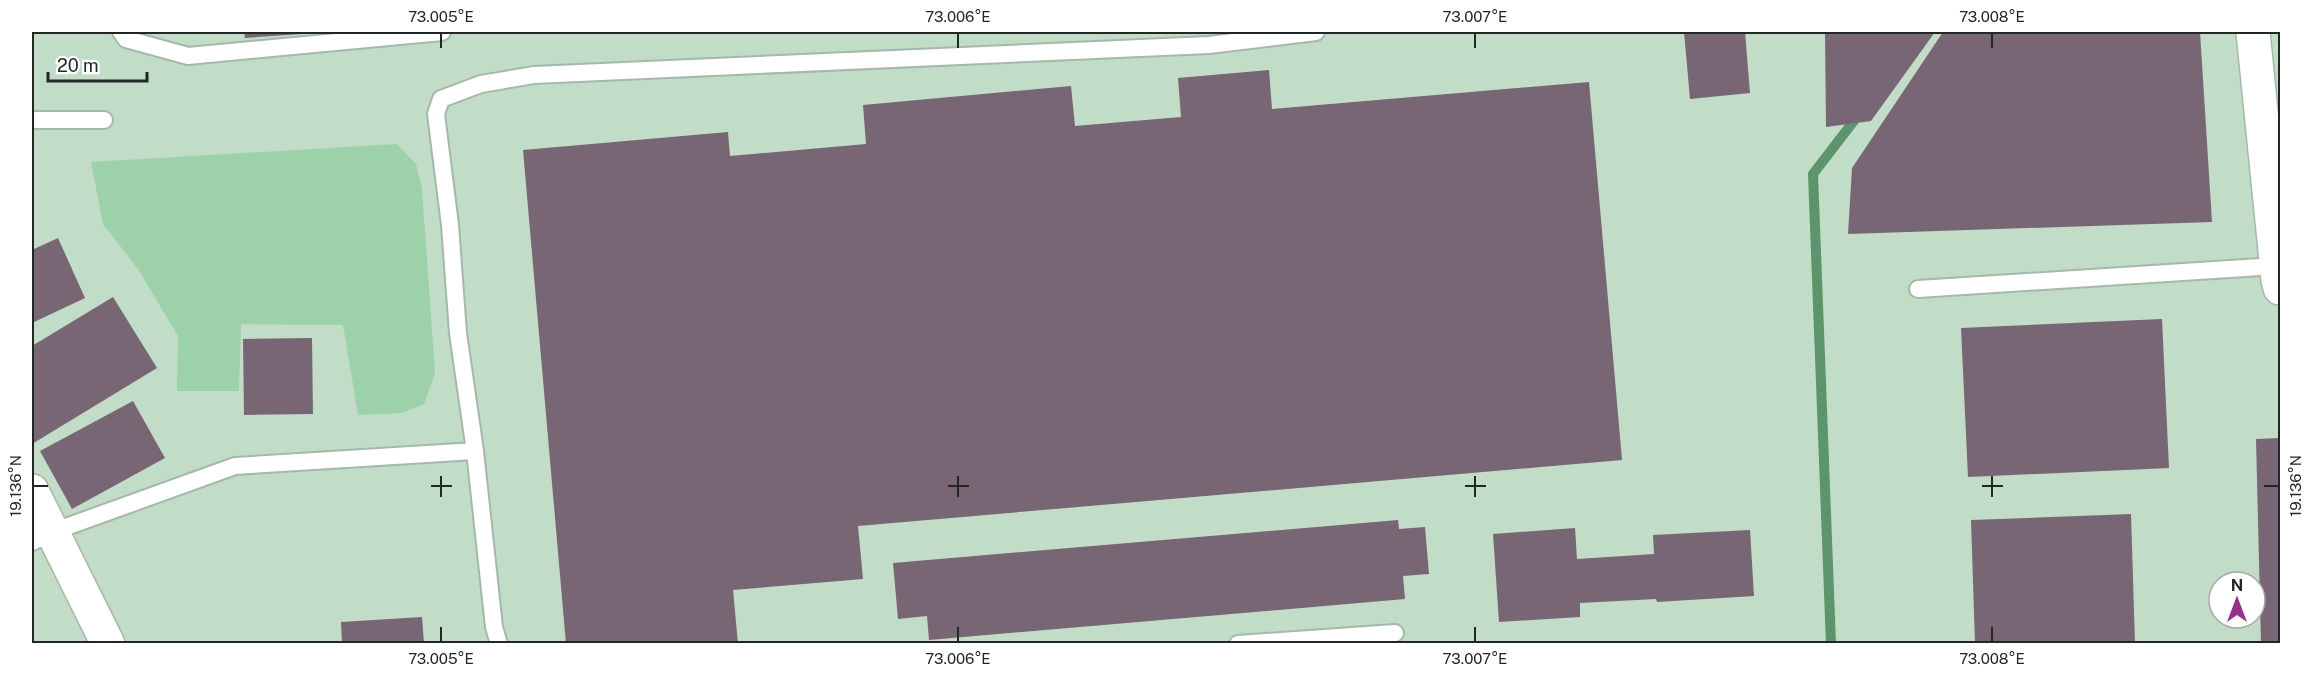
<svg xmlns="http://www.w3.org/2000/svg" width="2312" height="675" font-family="'Public Sans',sans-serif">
	<rect width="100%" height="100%" fill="#d4ead9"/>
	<!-- built -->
	<path fill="#c1dcc7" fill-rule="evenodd" d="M 32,32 L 2280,32 L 2280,643 L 32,643 ZM 2219,582 L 2255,582 L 2255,618 L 2219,618 Z"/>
	<!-- green -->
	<path fill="#9cd1aa" d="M 397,144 L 416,164 L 422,189 L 435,373 L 424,404 L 402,413 L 358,415 L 343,325 L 241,324 L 239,391 L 177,391 L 178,336 L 138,269 L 103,224 L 91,162 Z"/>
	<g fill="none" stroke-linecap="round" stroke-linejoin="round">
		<!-- stream -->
		<path stroke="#5c946c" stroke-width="10" d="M 1831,644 L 1813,174 L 1860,113"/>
	</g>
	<!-- building -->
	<path fill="#796674" d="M 244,32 L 316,32 L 316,33 L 245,38 Z
		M 1684,32 L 1745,32 L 1750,93 L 1690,99 Z
		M 1825,32 L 1935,32 L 1871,121 L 1826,127 Z
		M 1943,32 L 2200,32 L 2212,222 L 1848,234 L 1852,168 Z
		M 1269,70 L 1272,109 L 1589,82 L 1622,460 L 858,526 L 863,579 L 733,590 L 738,644 L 566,644 L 523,150 L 728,132 L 730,156 L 866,144 L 863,105 L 1071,86 L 1075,126 L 1181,117 L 1178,78 Z
		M 58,238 L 85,298 L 32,323 L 32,250 Z
		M 113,297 L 157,368 L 32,444 L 32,346 Z
		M 2162,319 L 2169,468 L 1968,477 L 1961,328 Z
		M 312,338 L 313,414 L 244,415 L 243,339 Z
		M 133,401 L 165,458 L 72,509 L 40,451 Z
		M 2280,438 L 2280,644 L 2261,644 L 2256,439 Z
		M 2131,514 L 2135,644 L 1975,644 L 1971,520 Z
		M 1398,520 L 1399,529 L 1425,527 L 1429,574 L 1403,576 L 1405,599 L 929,640 L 927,616 L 898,619 L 893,563 Z
		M 1575,528 L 1577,559 L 1654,554 L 1653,535 L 1750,530 L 1754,596 L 1657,602 L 1656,599 L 1580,603 L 1580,617 L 1499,622 L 1493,534 Z
		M 422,617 L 424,644 L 342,644 L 341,622 Z"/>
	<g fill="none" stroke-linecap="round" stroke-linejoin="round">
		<!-- service casing -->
		<g stroke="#a4b9a9" stroke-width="20">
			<path id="service" d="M 121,32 L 126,39 L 188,56 L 442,32
				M 32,120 L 104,120
				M 1918,289 L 2276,266
				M 475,451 L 494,627 L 499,644
				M 32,542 L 52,532 L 235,466 L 475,451 L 458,333 L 450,225 L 436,114 L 441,99 L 481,84 L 534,75 L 1209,45 L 1316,32
				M 1238,644 L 1395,633"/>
		</g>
		<!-- minor casing -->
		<g stroke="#a4b9a9" stroke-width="36">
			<path id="minor" d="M 2253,32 L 2278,280 L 2280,288"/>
		</g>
		<!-- tertiary casing -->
		<g stroke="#a4b9a9" stroke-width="36">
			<path id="tertiary" d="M 32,491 L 108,644"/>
		</g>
		<!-- service -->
		<use href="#service" stroke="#fff" stroke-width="16"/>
		<!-- minor -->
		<use href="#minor" stroke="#fff" stroke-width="33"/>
		<!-- tertiary -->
		<use href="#tertiary" stroke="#fff" stroke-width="33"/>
	</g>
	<!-- ticks -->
	<path fill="none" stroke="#212823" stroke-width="2" d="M 441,33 L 441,48M 958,33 L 958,48M 1475,33 L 1475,48M 1992,33 L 1992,48M 441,476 L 441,497M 958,476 L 958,497M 1475,476 L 1475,497M 1992,476 L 1992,497M 33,486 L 48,486M 431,486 L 452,486M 948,486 L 969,486M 1465,486 L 1486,486M 1982,486 L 2003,486M 2264,486 L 2279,486M 441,627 L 441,642M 958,627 L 958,642M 1475,627 L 1475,642M 1992,627 L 1992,642"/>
	<!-- border -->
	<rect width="2312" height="675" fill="none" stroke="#ffffff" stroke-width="66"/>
	<!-- north arrow -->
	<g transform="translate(2237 600)"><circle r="28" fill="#ffffff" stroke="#a6a9a7" stroke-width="1.5"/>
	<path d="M0-4.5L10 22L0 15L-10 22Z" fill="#9c2e8d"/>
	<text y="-9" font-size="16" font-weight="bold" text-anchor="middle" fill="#212823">N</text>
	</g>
	<!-- scale -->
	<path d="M48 72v9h99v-9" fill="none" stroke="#212823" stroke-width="3"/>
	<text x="57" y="72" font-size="18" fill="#212823" stroke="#ffffff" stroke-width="4.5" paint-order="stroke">20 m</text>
	<rect x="33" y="33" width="2246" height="609" fill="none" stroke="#212823" stroke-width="2"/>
	<g font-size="15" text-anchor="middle" fill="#212823">
		<text x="441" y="22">73.005°E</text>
		<text x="958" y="22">73.006°E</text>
		<text x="1475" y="22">73.007°E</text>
		<text x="1992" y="22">73.008°E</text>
		<text transform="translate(16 486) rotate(-90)" y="5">19.136°N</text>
		<text transform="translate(2296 486) rotate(-90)" y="5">19.136°N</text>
		<text x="441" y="664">73.005°E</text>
		<text x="958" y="664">73.006°E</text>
		<text x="1475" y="664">73.007°E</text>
		<text x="1992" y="664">73.008°E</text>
	</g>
</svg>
